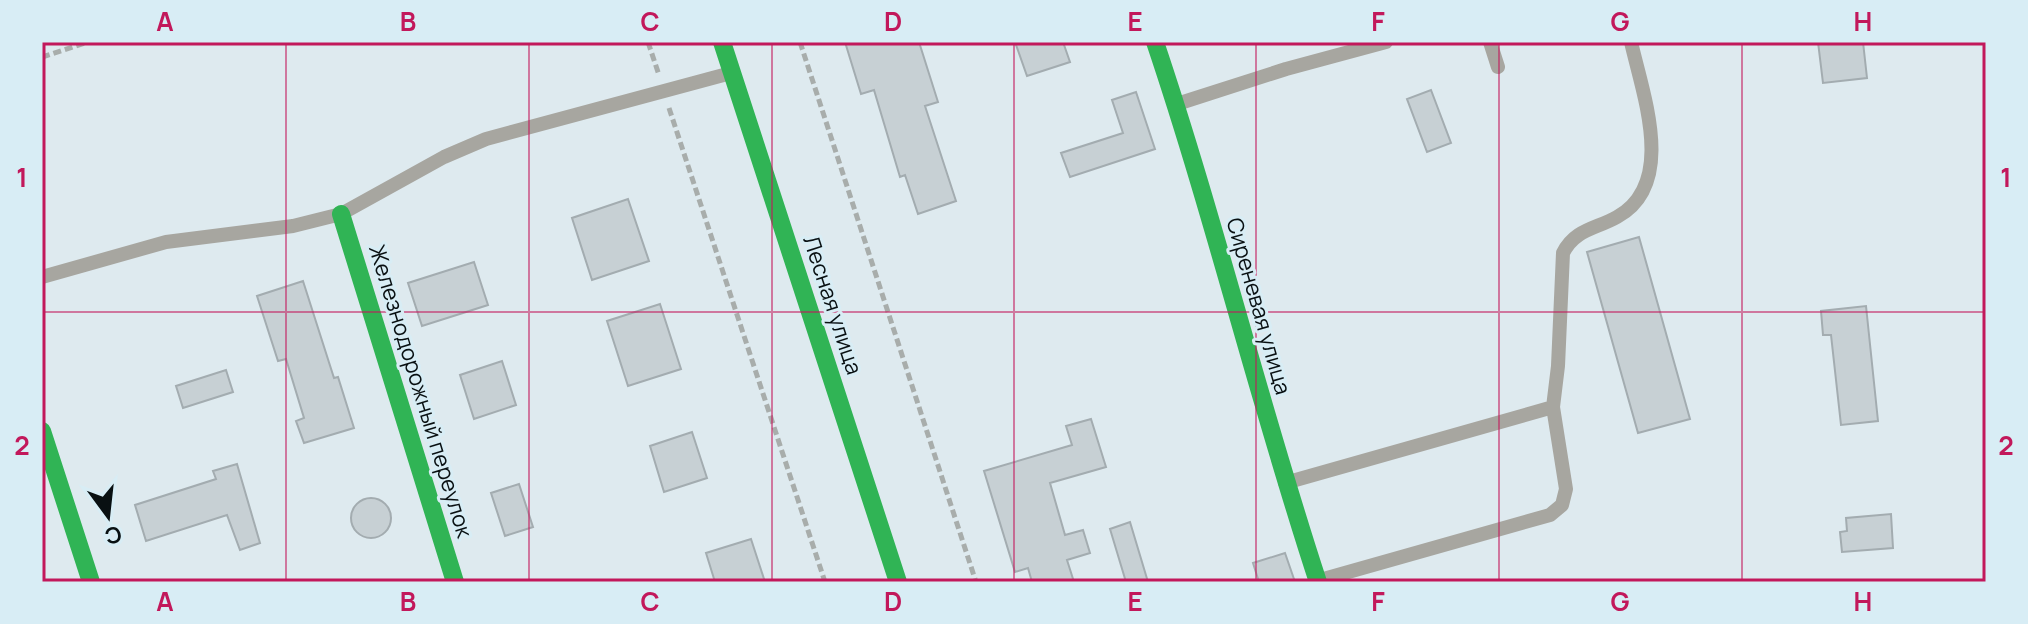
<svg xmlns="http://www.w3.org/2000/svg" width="2028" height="624" font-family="Manrope,sans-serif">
	<rect width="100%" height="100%" fill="#deeaef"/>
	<!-- building -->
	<path fill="#c7d0d4" stroke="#a3acb0" stroke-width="2" d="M 845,42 L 919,42 L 938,102 L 925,106 L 956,201 L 918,214 L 905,175 L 900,177 L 874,90 L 861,94 Z
		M 1015,42 L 1063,42 L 1070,62 L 1027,76 Z
		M 1818,42 L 1863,42 L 1867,78 L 1823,83 Z
		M 1431,90 L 1451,143 L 1427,152 L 1407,99 Z
		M 1136,92 L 1155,149 L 1070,177 L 1061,153 L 1123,133 L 1112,100 Z
		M 628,199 L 649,261 L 592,280 L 572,218 Z
		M 1639,237 L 1690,419 L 1638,433 L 1587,252 Z
		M 474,262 L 488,305 L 422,326 L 408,283 Z
		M 303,281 L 334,378 L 338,377 L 354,428 L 304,443 L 296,421 L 304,418 L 286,359 L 278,361 L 257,296 Z
		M 660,304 L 681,369 L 628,386 L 607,321 Z
		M 1866,306 L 1878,421 L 1841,425 L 1831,335 L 1823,335 L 1821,311 Z
		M 502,361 L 516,405 L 474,419 L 460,375 Z
		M 226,370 L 233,392 L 183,408 L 176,386 Z
		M 1091,419 L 1106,467 L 1050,483 L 1065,535 L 1083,530 L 1090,553 L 1067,560 L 1074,582 L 1032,582 L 1028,568 L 1015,572 L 984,471 L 1072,445 L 1066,426 Z
		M 692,432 L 707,478 L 664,492 L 650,446 Z
		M 237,464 L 260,543 L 240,550 L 227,515 L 146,541 L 135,505 L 216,479 L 213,471 Z
		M 519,484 L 533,527 L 505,536 L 491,493 Z
		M351 518a20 20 0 1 1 40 0a20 20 0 1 1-40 0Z
		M 1891,514 L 1893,548 L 1842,552 L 1840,532 L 1847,531 L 1846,518 Z
		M 1130,522 L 1148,582 L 1126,582 L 1110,529 Z
		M 751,539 L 765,582 L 715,582 L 706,553 Z
		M 1285,553 L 1295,582 L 1259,582 L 1253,563 Z"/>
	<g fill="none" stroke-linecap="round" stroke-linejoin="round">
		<!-- path -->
		<path stroke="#a8adab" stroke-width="5" stroke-dasharray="8 4" stroke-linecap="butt" d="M 648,42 L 659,75
			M 800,42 L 976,582
			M 42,57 L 88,42
			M 669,108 L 825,582"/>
		<!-- lane -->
		<path stroke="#a7a6a0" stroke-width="14" d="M 1490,42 L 1498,67
			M 1177,104 L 1286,69 L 1386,42
			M 42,277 L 166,242 L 293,226 L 341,214 L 444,157 L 486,139 L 731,73
			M 1285,483 L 1553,407
			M 1320,580 L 1550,515 L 1562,505 L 1566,489 L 1553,407 L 1558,366 L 1563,253 C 1575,229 1596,229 1617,217 C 1677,184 1643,95 1631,42"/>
		<!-- fast -->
		<path stroke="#30b455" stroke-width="18" d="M 722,42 L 898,582
			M 1155,42 C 1215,220 1259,403 1318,582
			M 341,214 L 455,582
			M 42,431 L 91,582"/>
	</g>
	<!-- grid -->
	<path fill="none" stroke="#c2185b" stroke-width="2" stroke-opacity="0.55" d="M 286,42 L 286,582M 529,42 L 529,582M 772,42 L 772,582M 1014,42 L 1014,582M 1256,42 L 1256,582M 1499,42 L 1499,582M 1742,42 L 1742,582M 42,312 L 1986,312"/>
	<g text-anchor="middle" stroke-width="6" stroke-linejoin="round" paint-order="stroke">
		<!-- street labels -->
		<g font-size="22" fill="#091012" stroke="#d8edf5">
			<text transform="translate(833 305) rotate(72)" y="8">Лесная улица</text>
			<text transform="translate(1259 306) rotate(74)" y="8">Сиреневая улица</text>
			<text transform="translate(421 391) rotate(73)" y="8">Железнодорожный переулок</text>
		</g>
	</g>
	<!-- border -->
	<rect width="2028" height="624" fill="none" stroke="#d8edf5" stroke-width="88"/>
	<!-- north arrow -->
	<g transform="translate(108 516) rotate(165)" stroke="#d8edf5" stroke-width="6" paint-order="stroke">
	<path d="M0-6L14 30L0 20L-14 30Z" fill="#091012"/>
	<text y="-12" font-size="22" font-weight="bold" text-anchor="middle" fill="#091012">С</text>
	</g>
	<rect x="44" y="44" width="1940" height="536" fill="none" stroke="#c2185b" stroke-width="3"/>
	<g font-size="26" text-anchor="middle" font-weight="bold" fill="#c2185b">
		<text x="165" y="31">A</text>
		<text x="408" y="31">B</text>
		<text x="650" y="31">C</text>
		<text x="893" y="31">D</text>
		<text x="1135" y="31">E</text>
		<text x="1378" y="31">F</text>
		<text x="1620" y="31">G</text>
		<text x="1863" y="31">H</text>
		<text x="22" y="187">1</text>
		<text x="2006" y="187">1</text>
		<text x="22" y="455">2</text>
		<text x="2006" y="455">2</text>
		<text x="165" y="611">A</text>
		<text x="408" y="611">B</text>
		<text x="650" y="611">C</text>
		<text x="893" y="611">D</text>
		<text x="1135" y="611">E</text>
		<text x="1378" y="611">F</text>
		<text x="1620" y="611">G</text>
		<text x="1863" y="611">H</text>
	</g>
</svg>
